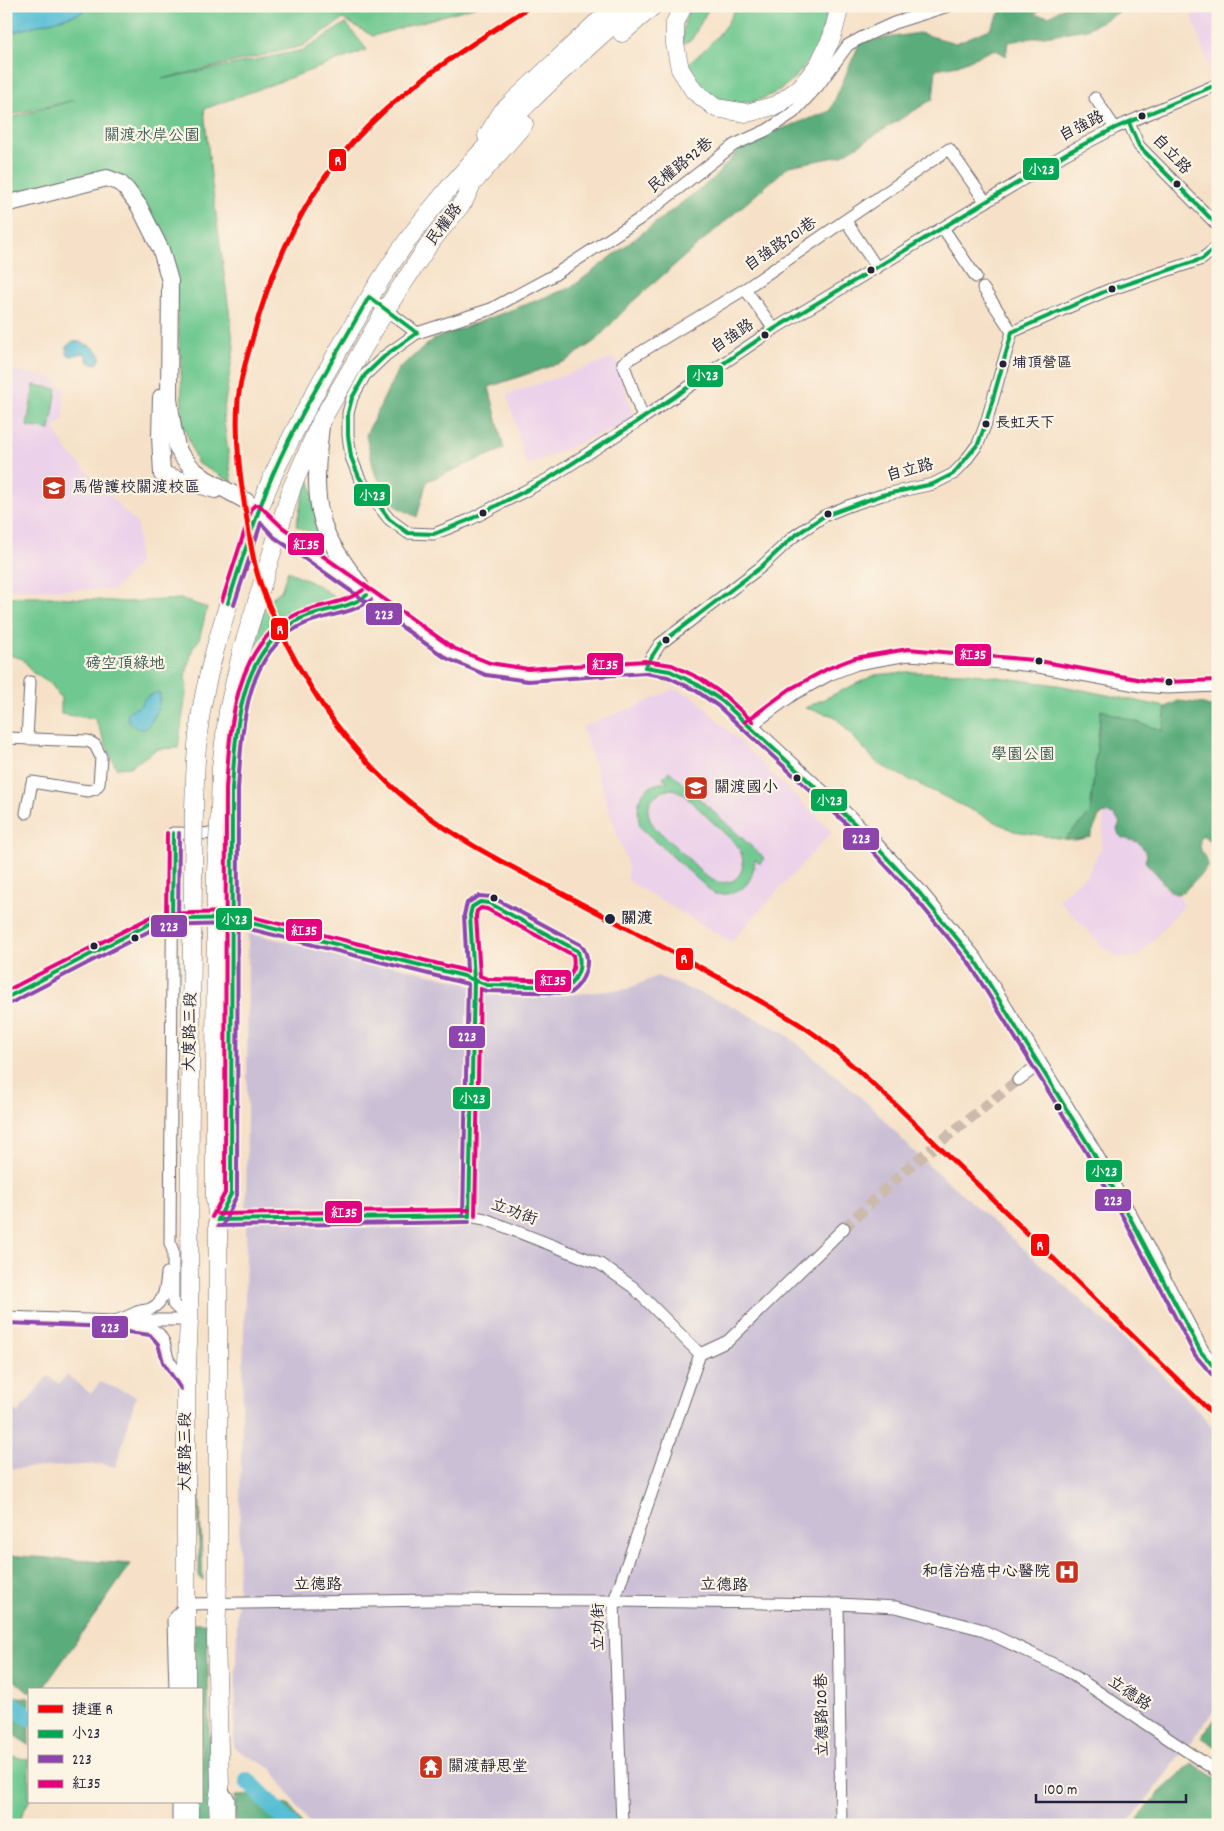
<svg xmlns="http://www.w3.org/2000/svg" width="1224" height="1831" viewBox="0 0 1224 1831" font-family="Dekko,'LXGW WenKai TC',sans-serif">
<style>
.built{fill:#ecd1ea}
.industrial{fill:#cbbfd5}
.green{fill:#6ec88f;stroke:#487565;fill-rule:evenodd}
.forest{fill:#5aac7a;stroke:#3e675a}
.water{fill:#57bed4;stroke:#3c7088}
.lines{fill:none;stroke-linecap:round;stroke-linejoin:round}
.river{stroke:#57bed4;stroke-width:18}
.street-tunnel{stroke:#ccbbac;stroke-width:11;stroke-dasharray:11 5.5;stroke-linecap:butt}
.street-casing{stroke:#6c656c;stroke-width:13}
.secondary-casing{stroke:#6c656c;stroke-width:18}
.primary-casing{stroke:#6c656c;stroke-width:19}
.street{stroke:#fff;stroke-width:11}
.secondary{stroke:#fff;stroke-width:16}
.primary{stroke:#fff;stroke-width:18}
.primary-bridge-casing{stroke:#6c656c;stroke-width:19;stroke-linecap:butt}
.primary-bridge{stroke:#fff;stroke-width:18}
.bus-1-casing{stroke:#fcf5e5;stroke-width:8}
.bus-2-casing{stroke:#fcf5e5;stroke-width:8}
.bus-3-casing{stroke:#fcf5e5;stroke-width:8}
.bus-1{stroke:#00a651;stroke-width:4}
.bus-2{stroke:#8e44ad;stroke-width:4}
.bus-3{stroke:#e5007d;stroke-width:4}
.metro-1-casing{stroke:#fcf5e5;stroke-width:9}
.metro-1{stroke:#f00;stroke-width:5}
.bus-dot{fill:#22223b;stroke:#fcf5e5;stroke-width:2}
.labels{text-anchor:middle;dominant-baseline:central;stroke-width:4.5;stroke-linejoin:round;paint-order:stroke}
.bus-label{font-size:15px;fill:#22223b;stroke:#fcf5e5;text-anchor:start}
.street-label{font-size:16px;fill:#22223b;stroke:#fcf5e5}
.park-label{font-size:16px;fill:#3d5c58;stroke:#fcf5e5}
.poi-label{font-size:16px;fill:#22223b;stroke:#fcf5e5;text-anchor:start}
.stop-label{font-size:16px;font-weight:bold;fill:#22223b;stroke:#fcf5e5;text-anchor:start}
.line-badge{stroke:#fcf5e5;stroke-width:2}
.badge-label{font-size:14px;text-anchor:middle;font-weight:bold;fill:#fff}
</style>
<rect width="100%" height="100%" fill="#fcf5e5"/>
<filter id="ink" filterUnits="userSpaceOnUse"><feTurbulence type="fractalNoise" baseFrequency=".02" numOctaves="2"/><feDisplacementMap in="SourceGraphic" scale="10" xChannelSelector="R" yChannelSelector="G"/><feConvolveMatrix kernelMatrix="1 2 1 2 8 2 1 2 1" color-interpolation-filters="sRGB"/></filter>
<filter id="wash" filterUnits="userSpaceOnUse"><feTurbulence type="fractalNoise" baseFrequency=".0096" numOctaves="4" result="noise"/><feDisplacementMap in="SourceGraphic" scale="20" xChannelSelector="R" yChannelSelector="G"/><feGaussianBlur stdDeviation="1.12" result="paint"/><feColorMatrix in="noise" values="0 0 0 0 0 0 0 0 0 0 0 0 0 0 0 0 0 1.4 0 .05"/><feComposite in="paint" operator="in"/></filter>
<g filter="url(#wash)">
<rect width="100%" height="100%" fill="#f6e1c8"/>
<g class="built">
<path d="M1194,6H1218V75L1212,78L1190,9Z"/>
<path d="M616,357L634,419L527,466L507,395Z"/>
<path d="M6,369L50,377L64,388V419L54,428L67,451L138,525V564L114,590L6,589Z"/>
<path d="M674,689L693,696L832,832L731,942L627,880L628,867L582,727L637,706Z"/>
<path d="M1104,813L1114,815L1120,823L1117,832L1121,837L1135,840L1142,845L1149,867L1159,876L1164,886L1172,892L1179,895L1184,906L1138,956L1129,958L1117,957L1104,948L1058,899L1087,875L1101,848Z"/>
</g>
<g class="industrial">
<path d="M248,933L460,981L491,995H565L628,989L657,976L734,1007L783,1032L840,1079L874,1109L911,1149L1128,1342L1185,1396L1218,1433V1706L1127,1825H310L272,1769L234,1748L246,1249Z"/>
<path d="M67,1375L91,1394L100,1382L136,1396L116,1467L102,1464L6,1469V1404L18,1413L48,1376L59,1384Z"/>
</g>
<g class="green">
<path d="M91,6H477L373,36L343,19L302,46L162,79L304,50L346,23L367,50L204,109L212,185L234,347L223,414L232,482L197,463L182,421L181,363L173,257L127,185L111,174L6,204V119L75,100L6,116V34L78,14Z"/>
<path d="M691,6H710L692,39L683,44C682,30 685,19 691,6Z"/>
<path d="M736,6H829C825,24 820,41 811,57C791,90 744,120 708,92C699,85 693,74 687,65C707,48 726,31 736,6Z"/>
<path d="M34,385L57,389L50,430L27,426Z"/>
<path d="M308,481H310L325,548L307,539L308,531L296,526L306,482Z"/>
<path d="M288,571L319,586L344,604C314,605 281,609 263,636C258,642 257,652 251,656V652L266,602L281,591Z"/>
<path d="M6,597H56L125,602L181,599L207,608L199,640L193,647L185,678L187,687L178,748L157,749L130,767L116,768L95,719L61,714V698L51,684L33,673L23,659L6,654Z"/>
<path d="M906,672L966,673L1058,685L1166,707L1164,731L1101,710L1090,814L1064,839L1014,831L878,764L834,716L805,708L875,675Z"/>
<path d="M669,771L765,859L760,864L755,859C753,886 740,896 714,894L640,827C635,802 639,785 667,782L663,777ZM673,789L682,793L737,845C753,869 734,894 707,877C695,865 683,853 670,842C665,836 658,831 653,825C641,806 653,791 673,789Z"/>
<path d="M6,1755L29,1760V1801L17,1825H6Z"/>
</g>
<g class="forest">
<path d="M1007,6H1042L1035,15L1049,16L1066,6H1131L1087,29L1008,42L1006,56L995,49L958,65L936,69L933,99L841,156L789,166L632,302L595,341L566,361L489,387L504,449L427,481L417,517L397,507L375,474L366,435L398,369L434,339L572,287L714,178L746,142L830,111L860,42L919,33L956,43L990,29L1000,12Z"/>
<path d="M1178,701L1204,704L1218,709V849L1204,836H1201C1197,847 1203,854 1208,863L1207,867C1204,872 1200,875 1197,878C1180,896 1176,902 1160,878C1156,872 1149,868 1145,861L1147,855C1137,834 1132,845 1119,835L1117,829L1120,823L1114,815L1104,813L1099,817L1090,837L1075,840L1064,839L1090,814L1101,710L1163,731L1166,707Z"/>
<path d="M199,1488L203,1581L199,1578Z"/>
<path d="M6,1555L131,1564L42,1690H29V1693L6,1673Z"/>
<path d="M194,1623H205L207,1626L211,1825H197V1802H201V1690H195Z"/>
<path d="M6,1696L29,1698V1745L6,1730Z"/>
<path d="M1218,1715V1748L1201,1737Z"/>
<path d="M1192,1763L1218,1779V1825H1133L1159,1793Z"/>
<path d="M258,1795L290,1806L302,1825H236L235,1796Z"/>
</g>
<g class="water">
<path d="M6,6H91L78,14L6,34Z"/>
<path d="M73,341C84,342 109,351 97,364L88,362L86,355L83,353L71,356L67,354V346Z"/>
<path d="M155,693H160C161,707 154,719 145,729C135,730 124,721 129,711L140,706L145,698Z"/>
</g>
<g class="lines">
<g class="river">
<path d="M6,1700L29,1717"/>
<path d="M248,1781L290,1825"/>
</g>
</g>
</g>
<g filter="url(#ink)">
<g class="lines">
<path class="street-tunnel" d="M844,1228L910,1166L1018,1080"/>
<defs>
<g id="street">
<path d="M948,6L894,23L861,38L848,45L818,86L793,113L767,130L734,145L641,218L554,275L491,309L417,333L386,355L365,375L352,398L348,413V435L351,457L359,477L371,496L389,519L408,533L434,534L469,520L548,479L643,418L774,329L1067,153L1115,128L1218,84"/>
<path d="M1095,98L1115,128"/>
<path d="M1129,123L1139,146L1218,226"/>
<path d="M846,221L877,268"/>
<path d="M943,228L976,277"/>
<path d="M983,288L1012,332"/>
<path d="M745,289L774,329"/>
<path d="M369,297L417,333"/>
<path d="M643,418L623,363L745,289L949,149L985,201"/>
<path d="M367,595C362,599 356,603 350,605C331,612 314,612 296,621C238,652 236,732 232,789L231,1194L218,1220L469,1216L485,1219L600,1264L633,1287L700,1354"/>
<path d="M645,667L660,644L761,567L793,537L824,516L848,506L882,495L933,484L953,474L963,464L978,444L986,423L1012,332L1106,291L1202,259L1218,246"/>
<path d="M749,727L794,694L831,674L857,664L908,655L937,657L1033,666L1141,686L1167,688L1218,686"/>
<path d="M6,738L88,741L95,745L101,757L99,784L95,789L88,791L32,782L26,813"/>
<path d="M27,739L30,682"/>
<path d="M231,918L474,979L469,1216"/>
<path d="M1018,1080L1040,1064"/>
<path d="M6,1317L114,1321L129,1326L152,1329L159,1334L164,1342L168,1359L186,1386"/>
<path d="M132,1317L137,1320H189"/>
<path d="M189,1320L173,1304V1251L170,1243L173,833L225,834"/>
<path d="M114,1321C123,1319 129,1316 137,1312C142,1310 148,1311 152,1308C165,1302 166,1285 167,1273"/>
<path d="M838,1604L841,1825"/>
<path d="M175,1690L173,1620L186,1604L434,1600L614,1601L838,1604L896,1607L980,1629L1064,1669L1218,1772"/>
<path d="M220,1787L229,1799V1825"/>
<path d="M178,1802V1825"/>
<path d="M622,1825L614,1601L700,1354L728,1341L844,1228"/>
</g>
<g id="secondary">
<path d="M6,204L107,178L120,183L127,190L139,206L161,250L170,281L169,399L173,427L177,447L181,455L193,469L206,479L246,501L278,532L450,653L488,669L528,675L645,667L670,671L698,685L722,701L855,824L917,890L974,959L1091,1149L1129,1216L1201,1352L1218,1372"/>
<path d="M161,397L160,436L162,474"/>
<path d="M321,426C317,462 312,501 328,536C337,554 350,571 361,587"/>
<path d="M162,474L215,490"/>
<path d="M6,998L72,965L157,920L231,918"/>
</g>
<g id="primary">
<path d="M683,6L675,23V44L680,69L694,91L716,108L747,113L777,105L800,88L819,64L832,37L840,6"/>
<path d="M622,33L653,6"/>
<path d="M487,136L502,112L594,25L614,9"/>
<path d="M220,809L221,767L228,711L242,650L292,487L321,421L386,309L430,243L464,201L472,184L524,124"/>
<path d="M194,810C195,775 196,740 202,706C211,657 226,611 241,564C251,533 261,501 275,471C294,431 315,392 337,353C365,304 394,255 430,211C490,136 562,69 634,6"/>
<path d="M215,1088V1199L218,1220V1580L216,1637L220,1787L218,1802L219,1825"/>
<path d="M186,1690V1386L189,1320L190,1088"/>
<path d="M189,1802V1825"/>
</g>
</defs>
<use href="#street" class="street-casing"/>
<use href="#secondary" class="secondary-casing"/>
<use href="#primary" class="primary-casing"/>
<use href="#street" class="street"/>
<use href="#secondary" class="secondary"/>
<use href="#primary" class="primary"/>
<defs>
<g id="primary-bridge">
<path d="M190,1088L194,810"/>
<path d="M215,1088L216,871L220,809"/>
</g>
</defs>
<use href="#primary-bridge" class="primary-bridge-casing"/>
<use href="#primary-bridge" class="primary-bridge"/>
<defs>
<g id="bus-1">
<path d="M1129,123L1139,146L1218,226"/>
<path d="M417,333L386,355L365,375L352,398L348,413V435L351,457L359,477L389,519L408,533L434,534L469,520L548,479L643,418L774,329L1067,153L1115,128L1218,84"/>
<path d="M228,603C242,560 255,516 273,474C300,412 336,355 369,297L417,333"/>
<path d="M645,667L670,671L698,685L722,701L855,824L917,890L974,959L1091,1149L1129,1216L1201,1352L1218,1372"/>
<path d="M645,667L660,644L761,567L793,537L824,516L882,495L933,484L953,474L978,444L986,423L1012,332L1106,291L1202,259L1218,246"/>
<path d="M480,902L489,903L578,951C582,966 579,976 568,987L487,985L474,980L470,915L472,907Z"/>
<path d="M172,919L173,833"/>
<path d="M6,998L157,920L231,918L464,976L474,980"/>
<path d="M469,1216L474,980"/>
<path d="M218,1220L231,1194L232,789C236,730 238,655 296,621C318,608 346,611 367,595"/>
<path d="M218,1220L469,1216"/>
</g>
<g id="bus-2">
<path d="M234,605L261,523L274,537L446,658L486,675L528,681L645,673L668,677L695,690L718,706L851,828L912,894L969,963L1086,1152L1124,1219L1195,1355L1213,1376"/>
<path d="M178,919L179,833"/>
<path d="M467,971L464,915L467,903L479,896L492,897L581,945C594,960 584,983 570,993L487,991L480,989"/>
<path d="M9,1004L159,926L230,924L468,984L463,1216"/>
<path d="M224,1223L237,1195L238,789C242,733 243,656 300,626C323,614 349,616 371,600"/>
<path d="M218,1226L469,1222"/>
<path d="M6,1323L113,1327L128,1332L150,1335L158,1344L163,1362L181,1389"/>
</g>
<g id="bus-3">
<path d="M222,601L252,508L255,505H259L282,527L453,648L490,663L528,669L645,661L672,665L701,679L725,696L753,722"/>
<path d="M745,722L790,689L829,668L855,658L908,649L1034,660L1142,680L1167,682L1218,680"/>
<path d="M481,908L487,909L573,955C575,966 573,973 566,981L488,979L480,976L476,916L477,911Z"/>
<path d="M166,919L167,833"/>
<path d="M6,991L157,914L232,912L467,971"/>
<path d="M218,1214L469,1210"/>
<path d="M475,1216L480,989"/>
<path d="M212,1217L225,1193L226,789C230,729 233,646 295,615C317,604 343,605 363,590"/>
</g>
</defs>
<use href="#bus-1" class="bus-1-casing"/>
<use href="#bus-2" class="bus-2-casing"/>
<use href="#bus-3" class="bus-3-casing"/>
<use href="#bus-1" class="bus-1"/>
<use href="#bus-2" class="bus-2"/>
<use href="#bus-3" class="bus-3"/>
<defs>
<path id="metro-1" d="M531,6C468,47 403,86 353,142C303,198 271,268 252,340C246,360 240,379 238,400C235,436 239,472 245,508C249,531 251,554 258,576C263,594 271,610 278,626C310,695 353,756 412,804C462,844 521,871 578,902C635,932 692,962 748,994C770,1007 793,1019 814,1034C843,1055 869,1081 896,1105L1218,1419"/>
</defs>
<use href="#metro-1" class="metro-1-casing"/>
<use href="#metro-1" class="metro-1"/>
</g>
</g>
<defs>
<symbol id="university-square" viewBox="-11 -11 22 22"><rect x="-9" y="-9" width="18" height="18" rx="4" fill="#c8321e" stroke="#fcf5e5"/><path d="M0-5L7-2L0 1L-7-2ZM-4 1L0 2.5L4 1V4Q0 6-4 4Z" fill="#fff"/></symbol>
<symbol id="school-square" viewBox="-11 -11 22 22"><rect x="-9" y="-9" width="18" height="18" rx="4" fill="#c8321e" stroke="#fcf5e5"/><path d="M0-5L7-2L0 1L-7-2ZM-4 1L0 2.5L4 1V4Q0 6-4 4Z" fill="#fff"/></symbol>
<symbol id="hospital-square" viewBox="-11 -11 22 22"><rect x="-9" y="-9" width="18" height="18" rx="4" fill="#c8321e" stroke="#fcf5e5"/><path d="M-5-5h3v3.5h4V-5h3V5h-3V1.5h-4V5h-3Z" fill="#fff"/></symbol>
<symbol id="temple-square" viewBox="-11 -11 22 22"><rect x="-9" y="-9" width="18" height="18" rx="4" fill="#c8321e" stroke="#fcf5e5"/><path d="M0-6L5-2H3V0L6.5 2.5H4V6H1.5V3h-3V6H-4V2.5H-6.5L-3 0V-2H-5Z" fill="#fff"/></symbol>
</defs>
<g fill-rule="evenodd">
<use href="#university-square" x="40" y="474" width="28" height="28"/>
<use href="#school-square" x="682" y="774" width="28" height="28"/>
<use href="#hospital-square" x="1053" y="1558" width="28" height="28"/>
<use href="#temple-square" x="417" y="1753" width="28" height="28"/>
</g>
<g class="bus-dot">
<circle cx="1142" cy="116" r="4.5"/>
<circle cx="1177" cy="184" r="4.5"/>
<circle cx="871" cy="270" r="4.5"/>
<circle cx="1112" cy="289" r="4.5"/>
<circle cx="765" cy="335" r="4.5"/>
<circle cx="1003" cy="364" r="4.5"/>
<circle cx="986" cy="424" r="4.5"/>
<circle cx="483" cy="513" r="4.5"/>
<circle cx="828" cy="514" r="4.5"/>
<circle cx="666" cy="640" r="4.5"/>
<circle cx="1039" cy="661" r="4.5"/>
<circle cx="1169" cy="682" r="4.5"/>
<circle cx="797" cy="778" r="4.5"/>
<circle cx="494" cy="898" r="4.5"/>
<circle cx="610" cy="919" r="6"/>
<circle cx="135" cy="938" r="4.5"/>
<circle cx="94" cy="946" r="4.5"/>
<circle cx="1058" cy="1107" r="4.5"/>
</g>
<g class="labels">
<g class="bus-label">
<text x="1012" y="364">埔頂營區</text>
<text x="995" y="424">長虹天下</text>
</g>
<g class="street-label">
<text transform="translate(1082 127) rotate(-27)">自強路</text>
<text transform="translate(1171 155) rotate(47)">自立路</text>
<text transform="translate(681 166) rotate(-39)">民權路92巷</text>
<text transform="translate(445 225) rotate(-53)">民權路</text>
<text transform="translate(781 245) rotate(-34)">自強路201巷</text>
<text transform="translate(733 337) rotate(-34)">自強路</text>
<text transform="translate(910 471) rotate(-15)">自立路</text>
<text transform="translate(191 1032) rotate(-89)">大度路三段</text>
<text transform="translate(514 1213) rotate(20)">立功街</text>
<text transform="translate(186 1452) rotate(-90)">大度路三段</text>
<text x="318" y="1585">立德路</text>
<text transform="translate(724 1586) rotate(1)">立德路</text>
<text transform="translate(599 1627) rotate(-90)">立功街</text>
<text transform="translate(1129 1694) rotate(34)">立德路</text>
<text transform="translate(823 1715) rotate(-91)">立德路120巷</text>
</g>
<g class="park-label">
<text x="152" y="136">關渡水岸公園</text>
<text x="125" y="664">磅空頂綠地</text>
<text x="1023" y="755">學園公園</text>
</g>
<g class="poi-label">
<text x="72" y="488">馬偕護校關渡校區</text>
<text x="714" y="788">關渡國小</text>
<text x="1050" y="1572" text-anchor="end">和信治癌中心醫院</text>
<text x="448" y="1767">關渡靜思堂</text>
</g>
<g class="stop-label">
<text x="621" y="919">關渡</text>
</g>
</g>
<g class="line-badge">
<rect x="328" y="148" width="19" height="24" rx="5" fill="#f00"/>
<rect x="1022" y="157" width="38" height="24" rx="5" fill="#00a651"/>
<rect x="686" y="364" width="38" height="24" rx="5" fill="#00a651"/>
<rect x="353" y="483" width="38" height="24" rx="5" fill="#00a651"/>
<rect x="287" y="532" width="38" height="24" rx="5" fill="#e5007d"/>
<rect x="365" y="602" width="38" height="24" rx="5" fill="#8e44ad"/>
<rect x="270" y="617" width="19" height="24" rx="5" fill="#f00"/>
<rect x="954" y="643" width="38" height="24" rx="5" fill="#e5007d"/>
<rect x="586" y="652" width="38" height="24" rx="5" fill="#e5007d"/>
<rect x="810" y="788" width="38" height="24" rx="5" fill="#00a651"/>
<rect x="842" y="827" width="38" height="24" rx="5" fill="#8e44ad"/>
<rect x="215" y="907" width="38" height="24" rx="5" fill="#00a651"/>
<rect x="150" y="914" width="38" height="24" rx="5" fill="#8e44ad"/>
<rect x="285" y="918" width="38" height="24" rx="5" fill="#e5007d"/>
<rect x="675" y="947" width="19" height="24" rx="5" fill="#f00"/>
<rect x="534" y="969" width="38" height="24" rx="5" fill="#e5007d"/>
<rect x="448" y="1025" width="38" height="24" rx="5" fill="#8e44ad"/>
<rect x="452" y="1086" width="39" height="24" rx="5" fill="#00a651"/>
<rect x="1085" y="1159" width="38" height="24" rx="5" fill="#00a651"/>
<rect x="1094" y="1188" width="38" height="24" rx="5" fill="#8e44ad"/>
<rect x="324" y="1200" width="39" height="24" rx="5" fill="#e5007d"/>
<rect x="1030" y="1233" width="20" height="24" rx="5" fill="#f00"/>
<rect x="91" y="1315" width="38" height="24" rx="5" fill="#8e44ad"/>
</g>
<g class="badge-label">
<text x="338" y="165">R</text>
<text x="1041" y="174">小23</text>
<text x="705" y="380">小23</text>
<text x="372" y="500">小23</text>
<text x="306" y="549">紅35</text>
<text x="384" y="619">223</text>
<text x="280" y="634">R</text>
<text x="973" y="659">紅35</text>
<text x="605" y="669">紅35</text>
<text x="829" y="805">小23</text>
<text x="861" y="843">223</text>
<text x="234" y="924">小23</text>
<text x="169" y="931">223</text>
<text x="304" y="935">紅35</text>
<text x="684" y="963">R</text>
<text x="553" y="985">紅35</text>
<text x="467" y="1041">223</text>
<text x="472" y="1103">小23</text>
<text x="1104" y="1176">小23</text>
<text x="1113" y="1205">223</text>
<text x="344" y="1217">紅35</text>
<text x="1040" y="1250">R</text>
<text x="110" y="1332">223</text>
</g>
<rect width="1224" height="1831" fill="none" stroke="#fcf5e5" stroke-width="25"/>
<rect x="28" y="1688" width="175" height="115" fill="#fcf5e5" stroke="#a5a1a1"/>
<rect x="38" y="1705" width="25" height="8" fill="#ff0000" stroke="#a5a1a1"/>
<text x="72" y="1714" font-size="15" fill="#22223b">捷運 R</text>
<rect x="38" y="1730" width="25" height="8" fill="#00a651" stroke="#a5a1a1"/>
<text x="72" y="1738" font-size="15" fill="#22223b">小23</text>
<rect x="38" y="1755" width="25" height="8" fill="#8e44ad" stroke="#a5a1a1"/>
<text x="72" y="1764" font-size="15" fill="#22223b">223</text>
<rect x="38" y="1780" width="25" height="8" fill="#e5007d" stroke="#a5a1a1"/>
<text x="72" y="1788" font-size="15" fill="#22223b">紅35</text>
<path d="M1036 1794v8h150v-8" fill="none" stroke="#22223b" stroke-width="2.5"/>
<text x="1044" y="1794" font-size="15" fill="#22223b" stroke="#fcf5e5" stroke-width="4" paint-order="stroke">100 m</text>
</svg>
